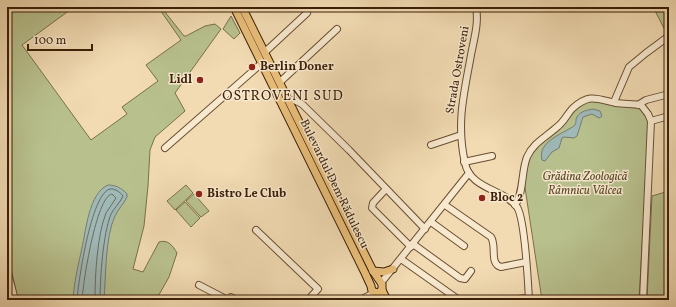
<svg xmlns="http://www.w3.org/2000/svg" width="676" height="307" viewBox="0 0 676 307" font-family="Vollkorn,serif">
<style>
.green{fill:#b8c18e;stroke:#79704a}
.water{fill:#9fb9b7;stroke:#777b71}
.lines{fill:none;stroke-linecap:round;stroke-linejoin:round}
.shore{stroke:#6c6c5f;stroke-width:1}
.minor-casing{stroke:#684e32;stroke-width:8}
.major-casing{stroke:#3a1f07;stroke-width:9}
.minor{stroke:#f7e8ce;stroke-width:6}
.major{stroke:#e9be7a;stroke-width:7}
.poi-dot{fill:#8f2418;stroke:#f7e8ce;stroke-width:1.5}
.labels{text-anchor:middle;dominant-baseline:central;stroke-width:3;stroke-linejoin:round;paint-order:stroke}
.poi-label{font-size:12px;font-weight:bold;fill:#3a1f07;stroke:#f7e8ce;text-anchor:start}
.street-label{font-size:12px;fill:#3a1f07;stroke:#f7e8ce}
.park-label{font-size:12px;font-style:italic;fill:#5a4829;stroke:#f7e8ce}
.quarter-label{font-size:14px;letter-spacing:1px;fill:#3a1f07;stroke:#f7e8ce}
</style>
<rect width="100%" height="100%" fill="#f2dbb3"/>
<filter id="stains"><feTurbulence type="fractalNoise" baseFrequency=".005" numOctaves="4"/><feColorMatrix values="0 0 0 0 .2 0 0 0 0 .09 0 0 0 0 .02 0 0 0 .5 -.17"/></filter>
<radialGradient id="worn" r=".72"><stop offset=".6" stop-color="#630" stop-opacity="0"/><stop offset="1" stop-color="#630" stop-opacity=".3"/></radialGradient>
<g class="green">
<path d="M31,7H74L22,45L91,140L127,114L122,107L158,81L146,65L181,40L158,7H161L184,36H186L205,26L215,24L221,29L175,93L185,111L155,137L150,150L148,186L144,226L133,269L143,272L159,242C168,239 173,246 177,253L169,277L156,300H18L7,250V11Z"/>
<path d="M653,7H669V30L666,32Z"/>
<path d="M231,16L240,33L234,39L223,29Z"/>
<path d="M593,99L638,108L643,110L649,124L639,300H542L524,181L526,165L535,148L558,131L568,119L573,110Z"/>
<path d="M186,185L193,193L175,210L167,201Z"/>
<path d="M669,191V300H647L652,196Z"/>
<path d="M194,194L209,211L201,217L186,201Z"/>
<path d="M185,202L200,218L191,227L176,210Z"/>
</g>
<g class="water">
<path d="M593,109L600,111L602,116L601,117L599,118L592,114L583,117L577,136L574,138L564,137L562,138L559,148L552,152L545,161L542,160C537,142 562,134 574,126C577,123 575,120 577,117C580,111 588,110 593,109Z"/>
<path d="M108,185C115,185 122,188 127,194V197C124,204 118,209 115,216C105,237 106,276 104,300H73C74,282 78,266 82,248C86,230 89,193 108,185Z"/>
</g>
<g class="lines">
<g class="shore">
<path d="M77,300C78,284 92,184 113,189C117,190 121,193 123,196C120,203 114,208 111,214C103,234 100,278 100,300"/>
<path d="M82,300C83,283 96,197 112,194L116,198C113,203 109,208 106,213C97,236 95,275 95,300"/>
</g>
<defs>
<g id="minor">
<path d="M476,7C479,23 474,39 471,55C464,94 456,123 465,163C470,189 504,189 517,207C525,219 528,282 529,300"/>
<path d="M265,52L307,13"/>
<path d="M280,82L337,29"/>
<path d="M289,100H294L302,104L349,150L425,229"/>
<path d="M614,102L629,67L646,53L669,36"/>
<path d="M638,105L646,100L669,94"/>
<path d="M651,121L669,116"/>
<path d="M431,145L461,135"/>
<path d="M165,148L262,63"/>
<path d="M464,162L492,156"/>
<path d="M386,189L373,203L372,208L411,247"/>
<path d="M445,205L491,237C497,246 489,264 501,267L526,262"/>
<path d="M515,205C524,193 521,172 527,157C533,143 546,137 557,127C564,122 567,114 573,108C590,93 597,99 616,103C624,104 633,104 641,105L648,114L651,121L643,300"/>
<path d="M431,222L464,246"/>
<path d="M256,230L318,289L308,300"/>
<path d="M413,244L460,278L465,279L471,271"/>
<path d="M401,259L459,300"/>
<path d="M7,270L15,300"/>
<path d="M381,283L469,173"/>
<path d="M199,285L224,298"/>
<path d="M228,300L231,297L237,300"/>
<path d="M360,300L374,293"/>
<path d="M506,300L529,298"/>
</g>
<g id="major">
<path d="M234,7L365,273L371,286L372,291L378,293L382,290"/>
<path d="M242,7L373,271L382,284V290L387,300"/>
<path d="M373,271L384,272L393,269"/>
</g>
</defs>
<use href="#minor" class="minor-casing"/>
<use href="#major" class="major-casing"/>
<use href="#minor" class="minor"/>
<use href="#major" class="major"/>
</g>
<g class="poi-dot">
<circle cx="252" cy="67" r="4"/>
<circle cx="200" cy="80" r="4"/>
<circle cx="199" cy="194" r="4"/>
<circle cx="482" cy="198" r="4"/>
</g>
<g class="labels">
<g class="poi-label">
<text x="260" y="67">Berlin Doner</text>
<text x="192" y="80" text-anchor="end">Lidl</text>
<text x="207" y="194">Bistro Le Club</text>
<text x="490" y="198">Bloc 2</text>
</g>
<g class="street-label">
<text transform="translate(458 70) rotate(-80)">Strada Ostroveni</text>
<text transform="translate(334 184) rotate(64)">Bulevardul Dem Rădulescu</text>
</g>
<g class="park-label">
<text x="585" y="177">Grădina Zoologică<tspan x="585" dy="14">Râmnicu Vâlcea</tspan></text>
</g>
<g class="quarter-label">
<text x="283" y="96">OSTROVENI SUD</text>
</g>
</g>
<rect width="676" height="307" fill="none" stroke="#f2dbb3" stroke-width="24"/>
<rect x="8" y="8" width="660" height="291" fill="none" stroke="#3a1f07" stroke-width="2"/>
<rect x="12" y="12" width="652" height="283" fill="none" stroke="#3a1f07"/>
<path d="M28 44v6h64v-6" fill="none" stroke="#3a1f07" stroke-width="2"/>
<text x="34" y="44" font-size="12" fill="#3a1f07" stroke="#f7e8ce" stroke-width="3" paint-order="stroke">100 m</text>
<rect width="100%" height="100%" filter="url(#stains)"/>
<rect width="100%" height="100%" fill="url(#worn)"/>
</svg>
